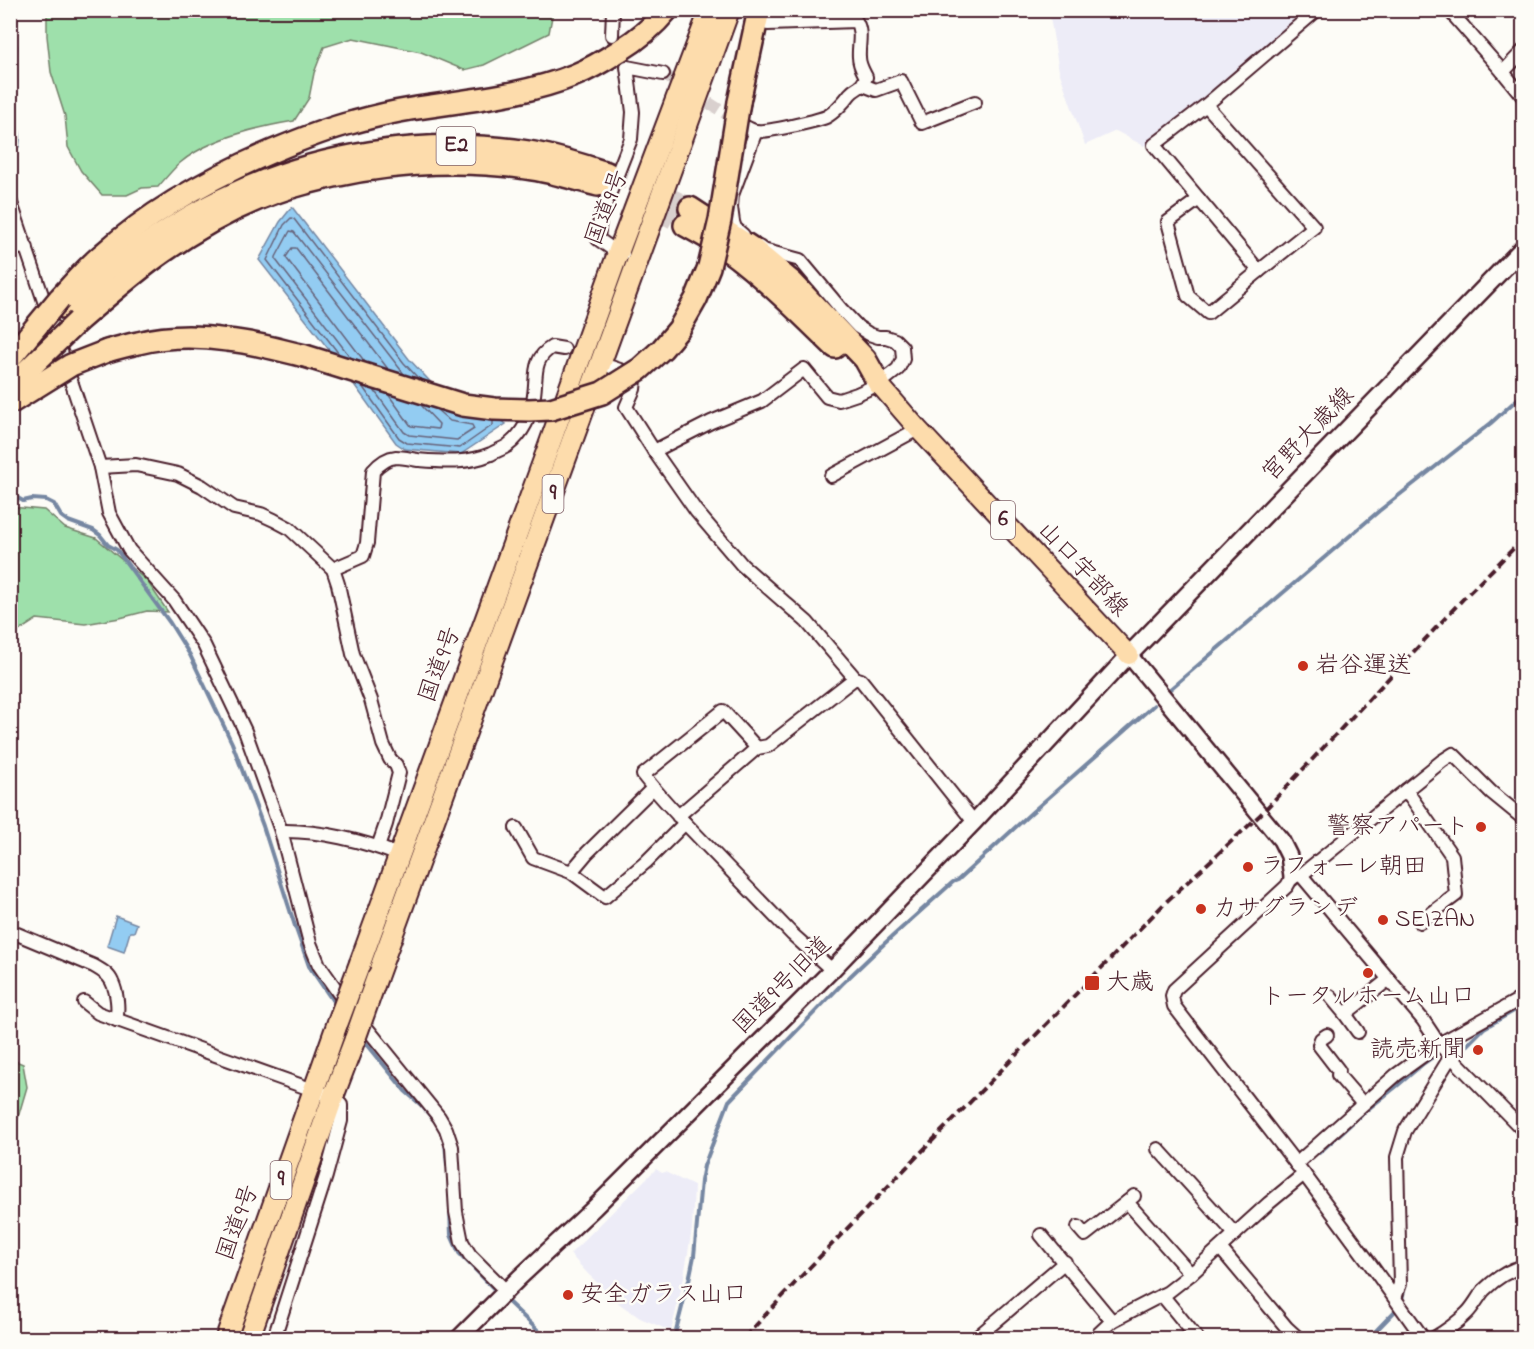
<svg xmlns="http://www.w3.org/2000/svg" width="1534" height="1349" viewBox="0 0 1534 1349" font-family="'Indie Flower','Klee One',sans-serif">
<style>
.built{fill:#edecf7}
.green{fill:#9ee0ab;stroke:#74806b;stroke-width:1.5}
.water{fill:#93ccf2;stroke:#7687a2;stroke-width:1.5}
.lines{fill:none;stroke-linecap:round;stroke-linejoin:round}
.shore{stroke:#67647b;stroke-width:1.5}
.stream{stroke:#7687a2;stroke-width:4}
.minor-tunnel{stroke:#d9d0ce;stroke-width:12;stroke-dasharray:12 6;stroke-linecap:butt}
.motorway-tunnel{stroke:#d9d0ce;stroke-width:21;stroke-dasharray:21 10;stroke-linecap:butt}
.minor-casing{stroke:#4a1f2b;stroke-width:16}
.tertiary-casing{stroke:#4a1f2b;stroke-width:20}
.secondary-casing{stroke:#4a1f2b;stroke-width:21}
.primary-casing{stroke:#4a1f2b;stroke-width:22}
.trunk-casing{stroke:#4a1f2b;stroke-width:24}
.motorway-casing{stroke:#4a1f2b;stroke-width:26}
.minor{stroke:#fdfcf7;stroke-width:12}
.tertiary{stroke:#fdfcf7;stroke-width:15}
.secondary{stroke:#fdfcf7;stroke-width:16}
.primary{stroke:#fddcac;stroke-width:18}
.trunk{stroke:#fddcac;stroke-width:20}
.motorway{stroke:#fddcac;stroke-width:21}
.rail{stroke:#4a1f2b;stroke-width:4;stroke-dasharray:9 4.5;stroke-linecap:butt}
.trunk-bridge-casing{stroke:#4a1f2b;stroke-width:24;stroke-linecap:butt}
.motorway-bridge-casing{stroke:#4a1f2b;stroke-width:26;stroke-linecap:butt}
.trunk-bridge{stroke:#fddcac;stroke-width:20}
.motorway-bridge{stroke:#fddcac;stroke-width:21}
.poi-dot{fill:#c8321e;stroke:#fdfcf7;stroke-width:2}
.labels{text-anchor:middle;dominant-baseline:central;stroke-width:5;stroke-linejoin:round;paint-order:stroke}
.shield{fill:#fdfcf7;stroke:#806168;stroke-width:1.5}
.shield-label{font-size:22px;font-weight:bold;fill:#4a1f2b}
.street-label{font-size:24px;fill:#4a1f2b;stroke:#fdfcf7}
.poi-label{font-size:24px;fill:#4a1f2b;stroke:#fdfcf7;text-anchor:start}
</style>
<rect width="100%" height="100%" fill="#fdfcf7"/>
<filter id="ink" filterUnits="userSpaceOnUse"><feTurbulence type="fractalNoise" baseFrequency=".0167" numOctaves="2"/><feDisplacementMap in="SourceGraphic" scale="12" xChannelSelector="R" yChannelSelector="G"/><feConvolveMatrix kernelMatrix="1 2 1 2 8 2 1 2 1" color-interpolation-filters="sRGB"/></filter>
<g filter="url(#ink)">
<g class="built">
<path d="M1049,11H1305L1245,62L1228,79L1144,146L1116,131L1085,145L1059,71Z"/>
<path d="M656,1169L662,1173L665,1172L694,1186L692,1229L683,1282L671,1331L640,1318L621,1305L588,1274L570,1254Z"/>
</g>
<g class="green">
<path d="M553,11L549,33L484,65L464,70L421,52L353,38L324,47L314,73L309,98L294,121C258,127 208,139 180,163C172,170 165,179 158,187L142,188L127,195H102L81,171L68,147L65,116L51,72L47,36V11Z"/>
<path d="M11,507L44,510L65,528L96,538L147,581L168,612L147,611L120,618L85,624L37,619L11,636Z"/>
<path d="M11,1059L23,1064L27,1087L11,1141Z"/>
</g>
<g class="water">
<path d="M292,207L409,359L455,408L494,414L506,424L461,454L405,449L396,443L330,351L259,260L280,222Z"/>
<path d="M116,916L137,924L134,932H130L124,952L107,946Z"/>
</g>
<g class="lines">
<g class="shore">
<path d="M339,354L267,260L284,225L291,218L294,219L404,363L419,379"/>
<path d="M351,358L276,260V257L290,231L294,232L404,374"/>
<path d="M365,362L287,259L286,257L292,248H296L388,369"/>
<path d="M362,386L399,438L407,443L460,448L493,425V421"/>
<path d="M374,390L404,432L409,435L457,440L474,429L472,425L450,421L437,410"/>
<path d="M388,394L411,426L438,429L439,424L420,404"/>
</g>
<g class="stream">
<path d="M10,38L16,46L12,83L18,109L17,122L19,137L18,146L10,152"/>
<path d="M10,447L12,458L11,494L23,501L32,499L46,500L54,504L61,516L68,521L93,530L100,535L108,545L117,550L170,623L190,655L232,743L263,826L294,923L309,966L337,1007"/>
<path d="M1169,690L1379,511L1491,423L1524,393"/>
<path d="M1505,1001L1522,991"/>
<path d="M362,1038L405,1091L421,1105L438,1125"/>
<path d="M1455,1043L1462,1038"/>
<path d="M1457,1055L1484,1028L1519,1008H1524"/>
<path d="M445,1143L447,1165"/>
<path d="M1319,1153L1362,1114L1397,1086L1424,1063L1437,1054"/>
<path d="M450,1209L451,1235L459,1253L499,1294"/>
<path d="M505,1299L546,1338"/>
<path d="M1402,1300L1405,1285"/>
<path d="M674,1338L689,1280L694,1256L701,1181L704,1166L729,1101L842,984L885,943L953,882L958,880L1031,813L1154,705"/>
<path d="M1369,1338L1396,1310"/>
</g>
<g class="minor-tunnel">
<path d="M731,10L761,22"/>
<path d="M663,74L739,122"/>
</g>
<g class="motorway-tunnel">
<path d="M607,173L631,180L690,208"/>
<path d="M598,185L657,209L685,225"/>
</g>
<defs>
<g id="minor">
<path d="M1449,10L1503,72L1524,98"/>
<path d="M1522,10L1524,13"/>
<path d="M612,35L613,10"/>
<path d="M1503,72L1524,50"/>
<path d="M863,85L876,90L901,81L922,123L975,102"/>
<path d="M1206,105L1314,227L1259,271L1154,145L1206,105L1317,10"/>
<path d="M742,125C746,127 751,130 755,131C765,133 816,121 826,117C834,113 845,101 850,94C857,86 861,90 866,77C863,71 859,65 859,57C858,45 863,33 856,21L768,24"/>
<path d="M1199,199L1168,222L1188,296L1208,313L1259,271"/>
<path d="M10,200L100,467L109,513L129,550L174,600L204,645L245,731L281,831L310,943L319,965L340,995L439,1117L446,1129L452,1147L456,1212L462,1242L470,1255L506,1291"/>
<path d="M743,235L735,228L733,222L731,207L732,195L756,131"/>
<path d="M10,247L27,248"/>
<path d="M623,254L618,253L598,239L600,218L631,139L633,112L627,67L663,74"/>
<path d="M611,367L629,373L635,380L634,389L626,407L654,451L696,511L742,565L807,622L855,678L861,680L974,822"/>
<path d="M654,451L711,422L762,401L804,369L827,397L839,400L857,394L879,384L898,369L903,359L902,347L895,340L886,337H878L869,334L858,327L841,309L800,260L763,250L759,247"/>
<path d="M100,467L136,465L178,474L202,486L234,508L261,514L274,520L289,528L333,569L338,584L353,654L371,700L383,744L390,759L396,765L399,773L386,824L378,847"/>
<path d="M831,476L918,429"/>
<path d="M333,569L363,556L367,543L373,471C379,464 386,458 396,457C403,457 411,459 418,460C444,462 467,464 491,454C496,451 502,449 507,446C523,434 532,415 534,395C537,375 532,359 552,347L564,349"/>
<path d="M757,748L768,746L855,678"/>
<path d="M1406,790L1452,856L1456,895L1420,922"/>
<path d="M678,816L757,748L723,711L643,775C656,792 671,808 685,823"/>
<path d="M516,828L533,858L571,872L605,897L646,862L685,823L792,934L832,970"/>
<path d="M281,831C319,830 363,841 399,855"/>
<path d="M571,872L587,853L653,788"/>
<path d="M1301,875L1423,1020L1439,1044L1524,1131"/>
<path d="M10,931L94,966C101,970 109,974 112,982C117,992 119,1009 116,1020"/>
<path d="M1330,996L1345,1014L1389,979"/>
<path d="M84,1002L98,1013L333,1097L341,1105V1121L326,1176L274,1338"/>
<path d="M1345,1014L1358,1032"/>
<path d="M1327,1035L1321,1039L1319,1045L1339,1071L1338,1075L1363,1104"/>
<path d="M1158,1149L1235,1234"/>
<path d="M1296,1164L1396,1075L1439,1044L1524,997"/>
<path d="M1134,1196L1127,1202L1191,1274"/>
<path d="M1078,1227L1085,1235L1127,1202"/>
<path d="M1041,1235L1112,1321"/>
<path d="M1220,1248L1287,1328L1298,1338"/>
<path d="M1162,1295L1197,1338"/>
<path d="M1395,1298L1400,1284L1397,1157L1405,1131L1451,1056"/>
<path d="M976,1338L1065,1262"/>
<path d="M1094,1338L1112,1321L1168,1292L1191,1274L1269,1203L1304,1174"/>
<path d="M1423,1338L1371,1265L1304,1174L1174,1006L1172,996L1174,990L1287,886L1292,877L1301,875L1442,761L1453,754L1491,792L1524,819"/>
<path d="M1434,1338C1446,1331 1457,1323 1467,1313C1474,1306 1478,1297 1484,1290C1495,1279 1509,1270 1524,1266"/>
</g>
<path id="tertiary" d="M459,1338L519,1278L594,1208L832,970L974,822L1129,655L1281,840L1289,856L1292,877"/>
<path id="secondary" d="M1129,655L1524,247"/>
<path id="primary" d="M879,384L918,429L1129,655"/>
<g id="trunk">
<path d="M360,963L546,454L618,253L710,10"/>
<path d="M377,977L729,10"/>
<path d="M226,1338L338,1022"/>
<path d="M249,1338L333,1097L355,1039"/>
</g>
<g id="motorway">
<path d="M739,102L759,10"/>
<path d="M690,208L750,247L792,282L865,359L879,384"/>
<path d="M685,225C705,236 725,247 743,262C776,288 805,318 835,347"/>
<path d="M59,299C73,284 87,267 103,254C153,209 212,177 273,151C299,140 326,129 354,122C372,117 392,112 411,109C466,100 523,96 575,75C590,69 605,60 619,51C637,40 653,27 667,10"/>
<path d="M66,308C95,284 124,259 156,238C177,224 200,210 223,199C315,154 425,136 528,152C555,156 581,165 607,173"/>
<path d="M78,321C106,297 133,273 163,252C206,222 255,196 306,183C377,163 455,158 527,168C551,171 575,179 598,185"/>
<path d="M107,351C117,348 128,345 138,343C166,336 199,336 227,340C253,342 279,350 305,356"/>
</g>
</defs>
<use href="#minor" class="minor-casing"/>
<use href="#tertiary" class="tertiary-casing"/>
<use href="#secondary" class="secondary-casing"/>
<use href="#primary" class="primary-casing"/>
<use href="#trunk" class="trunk-casing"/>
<use href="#motorway" class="motorway-casing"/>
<use href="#minor" class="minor"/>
<use href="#tertiary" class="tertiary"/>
<use href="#secondary" class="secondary"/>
<use href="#primary" class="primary"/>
<use href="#trunk" class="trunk"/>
<use href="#motorway" class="motorway"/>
<path class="rail" d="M744,1338L810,1267L932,1141L1167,901L1260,815L1464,598L1524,538"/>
<defs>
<g id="trunk-bridge">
<path d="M338,1022L360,963"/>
<path d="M355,1039L377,977"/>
</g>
<g id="motorway-bridge">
<path d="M305,356L463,405L494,409L529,410L551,409L602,393L640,369L662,349L679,329L696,299L709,267L720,220L739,102"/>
<path d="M10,358L59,299"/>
<path d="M10,387L78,321"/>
<path d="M10,403L71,365L107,351"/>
</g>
</defs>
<use href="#trunk-bridge" class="trunk-bridge-casing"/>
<use href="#motorway-bridge" class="motorway-bridge-casing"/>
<use href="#trunk-bridge" class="trunk-bridge"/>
<use href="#motorway-bridge" class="motorway-bridge"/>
</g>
</g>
<g class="poi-dot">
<circle cx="1303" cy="666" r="6"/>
<circle cx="1481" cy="827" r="6"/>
<circle cx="1248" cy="867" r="6"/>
<circle cx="1201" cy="909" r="6"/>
<circle cx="1383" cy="920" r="6"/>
<circle cx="1368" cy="973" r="6"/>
<rect x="1084" y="975" width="16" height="16" rx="3"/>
<circle cx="1478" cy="1050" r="6"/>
<circle cx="568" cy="1295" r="6"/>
</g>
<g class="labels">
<g class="shield">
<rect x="436.5" y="127" width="39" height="38" rx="4.5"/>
<rect x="542.5" y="475" width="21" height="38" rx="4.5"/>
<rect x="991" y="501" width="24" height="38" rx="4.5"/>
<rect x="270.5" y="1161" width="21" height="38" rx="4.5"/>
</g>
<g class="shield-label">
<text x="456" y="146">E2</text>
<text x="553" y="494">9</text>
<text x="1003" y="520">6</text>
<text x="281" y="1180">9</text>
</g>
<g class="street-label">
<text transform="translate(608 208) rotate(-69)">国道9号</text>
<text transform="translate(1309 435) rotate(-46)">宮野大歳線</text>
<text transform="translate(1082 570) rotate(47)">山口宇部線</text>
<text transform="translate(441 665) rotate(-70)">国道9号</text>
<text transform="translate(783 986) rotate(-45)">国道9号旧道</text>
<text transform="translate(239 1223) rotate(-70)">国道9号</text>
</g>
<g class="poi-label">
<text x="1315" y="666">岩谷運送</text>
<text x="1469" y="827" text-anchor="end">警察アパート</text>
<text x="1260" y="867">ラフォーレ朝田</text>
<text x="1213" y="909">カサグランデ</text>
<text x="1395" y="920">SEIZAN</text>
<text x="1106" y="983">大歳</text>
<text x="1368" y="997" text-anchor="middle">トータルホーム山口</text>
<text x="1466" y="1050" text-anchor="end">読売新聞</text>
<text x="580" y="1295">安全ガラス山口</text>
</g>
</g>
<rect width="1534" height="1349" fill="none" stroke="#fdfcf7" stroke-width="36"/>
<rect x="18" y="18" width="1498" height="1313" fill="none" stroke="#4a1f2b" stroke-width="2" filter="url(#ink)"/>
</svg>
